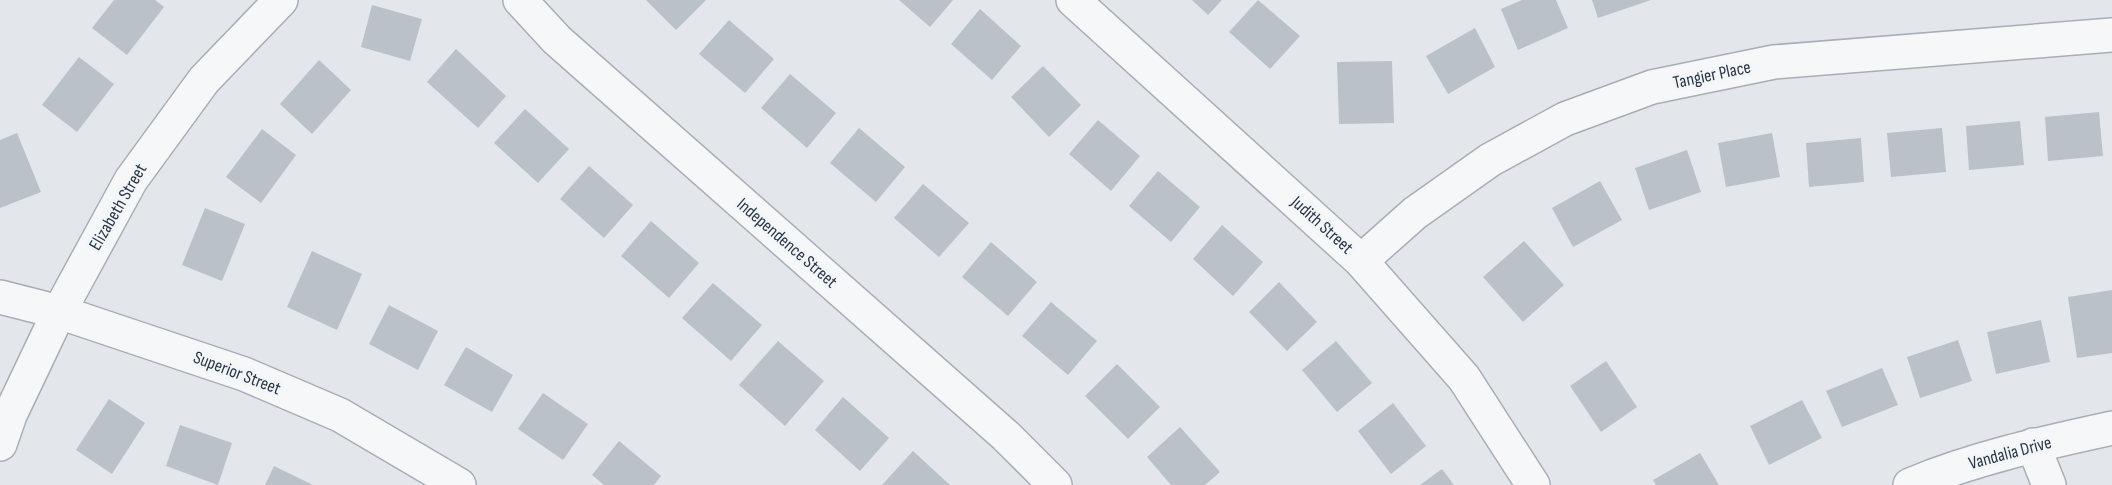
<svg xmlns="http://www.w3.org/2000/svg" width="2112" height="485" viewBox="0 0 2112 485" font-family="'Sofia Sans Condensed',sans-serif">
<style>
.building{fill:#bac1c9}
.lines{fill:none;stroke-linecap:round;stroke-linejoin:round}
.minor-casing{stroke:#a8aeb6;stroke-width:36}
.minor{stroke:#f6f7f9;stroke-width:33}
.labels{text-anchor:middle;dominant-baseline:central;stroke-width:6;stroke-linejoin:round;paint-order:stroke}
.street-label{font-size:18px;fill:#2a3644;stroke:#f3f6f8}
</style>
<rect width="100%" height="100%" fill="#e3e7eb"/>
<g class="building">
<path d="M114,0H155L164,7L127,55L92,28Z"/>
<path d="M646,0H706L676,30Z"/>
<path d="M899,0H953L930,27Z"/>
<path d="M1192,0H1222L1208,15Z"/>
<path d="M1258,0L1300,36L1270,69L1229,32Z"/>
<path d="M1522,0H1556L1568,28L1518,50L1501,9Z"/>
<path d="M1592,0H1651L1598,18Z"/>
<path d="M372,5L422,19L410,61L361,47Z"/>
<path d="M980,9L1021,46L992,80L951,44Z"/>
<path d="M729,20L774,59L745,93L699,54Z"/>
<path d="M1475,28L1495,67L1448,94L1426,56Z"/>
<path d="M456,49L506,96L478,128L427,82Z"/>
<path d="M79,57L114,84L77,132L42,105Z"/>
<path d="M319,60L351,90L312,134L280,104Z"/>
<path d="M1392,61L1394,123L1339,124L1337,62Z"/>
<path d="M1043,66L1081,105L1049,137L1011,97Z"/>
<path d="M790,74L836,113L807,148L761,108Z"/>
<path d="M525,109L569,149L538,183L494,143Z"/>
<path d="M2099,112L2103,156L2048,161L2045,117Z"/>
<path d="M1098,120L1140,156L1111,191L1069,154Z"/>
<path d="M2020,121L2024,165L1969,170L1966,126Z"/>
<path d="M859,128L905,167L876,202L830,163Z"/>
<path d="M1942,128L1946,172L1891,177L1887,133Z"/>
<path d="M262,129L296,155L261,203L226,177Z"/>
<path d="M17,133L41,192L0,208V140Z"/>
<path d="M1772,133L1780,177L1726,187L1718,143Z"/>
<path d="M1861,138L1864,182L1809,187L1806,143Z"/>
<path d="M1687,150L1701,192L1649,210L1635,168Z"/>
<path d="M589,166L633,205L604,238L560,199Z"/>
<path d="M1158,171L1200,207L1171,242L1129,206Z"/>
<path d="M1600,181L1622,220L1573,247L1552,208Z"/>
<path d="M923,184L969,223L939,257L894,218Z"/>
<path d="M205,208L245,224L222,281L182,265Z"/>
<path d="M651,221L699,263L669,298L621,256Z"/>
<path d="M1222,225L1263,262L1233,296L1193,259Z"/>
<path d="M1524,241L1564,285L1523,322L1483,277Z"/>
<path d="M991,242L1037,282L1008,316L962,277Z"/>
<path d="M312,251L362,274L337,330L287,307Z"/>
<path d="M1279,282L1317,322L1287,351L1249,312Z"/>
<path d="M713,283L762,325L731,361L682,318Z"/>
<path d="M2112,290V353L2077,358L2068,297Z"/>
<path d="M1051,302L1097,341L1068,375L1022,336Z"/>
<path d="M389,305L438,331L418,370L369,344Z"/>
<path d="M2041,320L2050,362L1996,374L1987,332Z"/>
<path d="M1958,340L1972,381L1920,398L1907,357Z"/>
<path d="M778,341L824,381L785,426L739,385Z"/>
<path d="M1336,341L1372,383L1337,412L1302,370Z"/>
<path d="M466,347L513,375L492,412L444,385Z"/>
<path d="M1606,361L1637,407L1601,432L1570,386Z"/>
<path d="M1117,364L1160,407L1128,439L1085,396Z"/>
<path d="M1882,368L1898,405L1842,427L1826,391Z"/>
<path d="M543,393L588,424L563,460L518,429Z"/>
<path d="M843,397L889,438L860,471L815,430Z"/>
<path d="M109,399L145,423L112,474L76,450Z"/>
<path d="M1802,400L1822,438L1769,465L1750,426Z"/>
<path d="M1393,403L1426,446L1391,474L1358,431Z"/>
<path d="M180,425L232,443L218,485L166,466Z"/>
<path d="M1180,427L1220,472L1205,485H1171L1147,457Z"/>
<path d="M619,441L661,476L654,485H604L592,475Z"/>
<path d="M913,451L950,485H882Z"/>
<path d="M1700,453L1719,485H1656L1653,480Z"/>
<path d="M274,466L313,485H265Z"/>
<path d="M1442,469L1454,485H1420Z"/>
</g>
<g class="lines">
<defs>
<g id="minor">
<path d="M520,0L557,40L1006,436L1055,485"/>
<path d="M1073,0L1361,261L1464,378L1533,485"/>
<path d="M1361,261L1415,213L1490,160L1565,119L1652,87L1774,62L2112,35"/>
<path d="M0,297L59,312L244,374L340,415L459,485"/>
<path d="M0,444L10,415L59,312L131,180L204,80L281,0"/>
<path d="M2033,445L2049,485"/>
<path d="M1910,485C1975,458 2043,443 2112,428"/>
</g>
</defs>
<use href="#minor" class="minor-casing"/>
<use href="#minor" class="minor"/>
</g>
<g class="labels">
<g class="street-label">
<text transform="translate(1712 75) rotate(-12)">Tangier Place</text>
<text transform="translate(118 207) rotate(-60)">Elizabeth Street</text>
<text transform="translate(1322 225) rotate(42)">Judith Street</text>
<text transform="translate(787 243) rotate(41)">Independence Street</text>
<text transform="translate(237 373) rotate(21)">Superior Street</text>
<text transform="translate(2010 453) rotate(-15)">Vandalia Drive</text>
</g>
</g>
</svg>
